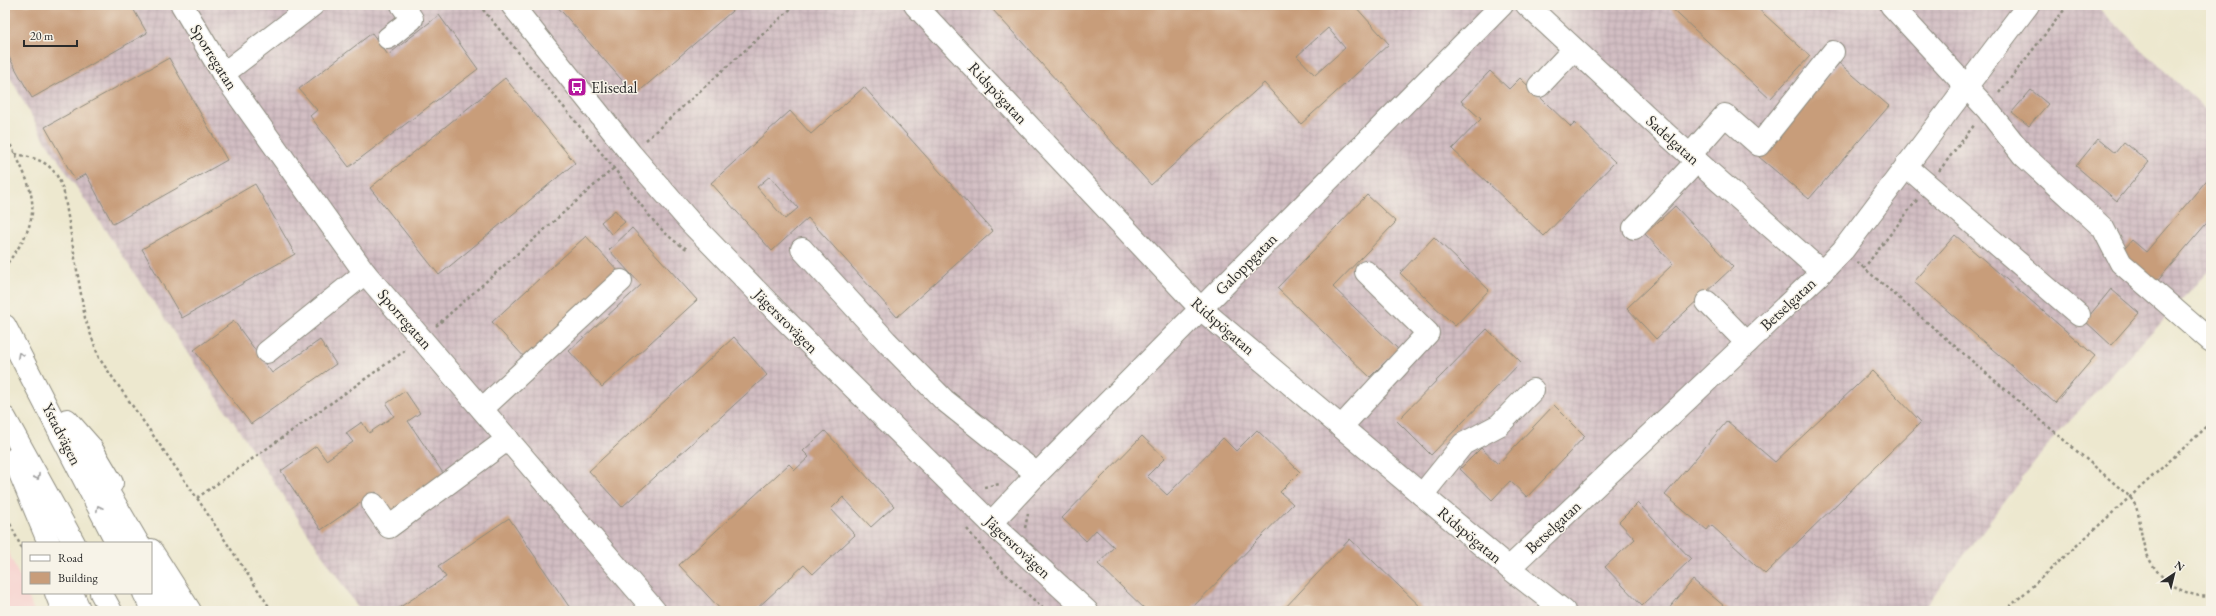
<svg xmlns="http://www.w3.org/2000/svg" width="2216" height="616" viewBox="0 0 2216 616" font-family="'EB Garamond',serif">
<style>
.built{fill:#f7d0cd}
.industrial{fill:url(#industrial-grid)}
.building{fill:#c89d7a;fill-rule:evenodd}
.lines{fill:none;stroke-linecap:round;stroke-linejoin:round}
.minor-casing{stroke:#8c8a7d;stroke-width:24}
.highway-casing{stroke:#8c8a7d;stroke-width:24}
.path{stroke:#8c8a7d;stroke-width:2.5;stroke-dasharray:3 3;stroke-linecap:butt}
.minor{stroke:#fff;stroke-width:22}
.highway{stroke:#fff;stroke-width:22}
.oneway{stroke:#a0a0a0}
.labels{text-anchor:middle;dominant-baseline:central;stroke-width:3;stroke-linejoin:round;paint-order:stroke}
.street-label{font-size:16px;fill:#2b2b2b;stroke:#f7f3e8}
.poi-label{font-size:16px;fill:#2b2b2b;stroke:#f7f3e8;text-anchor:start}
</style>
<defs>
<pattern id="industrial-grid" width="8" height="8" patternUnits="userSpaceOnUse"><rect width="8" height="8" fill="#d2bec3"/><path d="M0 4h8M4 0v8" fill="none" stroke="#b4a3a8"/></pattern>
</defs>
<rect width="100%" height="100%" fill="#f7f3e8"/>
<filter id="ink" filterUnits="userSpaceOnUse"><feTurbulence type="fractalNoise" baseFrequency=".025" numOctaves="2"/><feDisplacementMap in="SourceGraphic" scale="8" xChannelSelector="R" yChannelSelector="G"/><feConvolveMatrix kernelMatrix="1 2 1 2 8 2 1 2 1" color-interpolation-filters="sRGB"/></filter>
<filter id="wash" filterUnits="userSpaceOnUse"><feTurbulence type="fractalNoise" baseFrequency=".012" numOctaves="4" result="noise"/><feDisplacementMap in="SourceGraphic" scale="16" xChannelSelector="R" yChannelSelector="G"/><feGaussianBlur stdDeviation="0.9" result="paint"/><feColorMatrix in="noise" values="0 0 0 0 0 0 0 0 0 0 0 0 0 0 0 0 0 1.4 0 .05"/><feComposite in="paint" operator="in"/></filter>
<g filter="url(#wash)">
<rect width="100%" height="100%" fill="#ede8cf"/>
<path class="built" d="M5,544L23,585V593H27L34,611H5Z"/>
<path class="industrial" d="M5,5H2095L2211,115V268L2054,437L1922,611H360L45,140L5,68Z"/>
<g id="blocks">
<g class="building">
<path d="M5,5H131L147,33L32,98L5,50Z"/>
<path d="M556,5H739L635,95Z"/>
<path d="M998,5H1354L1389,44L1301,124L1264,83L1151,185L993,10ZM1328,28L1345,48L1315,75L1297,56Z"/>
<path d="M1668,5H1754L1810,56L1770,99Z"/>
<path d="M439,15L478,69L349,167L310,116L317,110L299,89L372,33L388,55Z"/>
<path d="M169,58L227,160L113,224L86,174L75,180L45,127Z"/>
<path d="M1839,63L1889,106L1809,199L1759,157Z"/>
<path d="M1490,71L1509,89L1520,78L1571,127L1575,123L1615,162L1544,236L1452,149L1481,119L1461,101Z"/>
<path d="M505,78L575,163L439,275L370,188Z"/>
<path d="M864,87L993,231L897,317L808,218L772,251L711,183L790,111L811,134ZM770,176L798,208L785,219L757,187Z"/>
<path d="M2031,90L2048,104L2029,126L2012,112Z"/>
<path d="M2098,139L2115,153L2124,142L2149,162L2117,201L2076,166Z"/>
<path d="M2211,175V218L2155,284L2120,254L2132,240L2146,252Z"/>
<path d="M255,184L295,254L182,318L142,249Z"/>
<path d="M1367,195L1396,222L1333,287L1398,349L1370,377L1277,288Z"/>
<path d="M1675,206L1733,267L1656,339L1627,308L1673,264L1645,234Z"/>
<path d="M615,210L625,222L611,234L601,222Z"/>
<path d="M632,228L697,300L602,387L569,351L641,285L609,250Z"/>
<path d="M1955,235L2095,356L2055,403L1914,282Z"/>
<path d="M586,236L620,273L526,359L492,322Z"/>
<path d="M1434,237L1489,290L1455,326L1400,273Z"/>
<path d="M2111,289L2139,313L2111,345L2085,321Z"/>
<path d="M234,321L272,373L320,340L336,364L251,424L194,350Z"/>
<path d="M1487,329L1521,362L1431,455L1397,421Z"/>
<path d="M734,337L767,375L622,507L589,471Z"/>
<path d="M1872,371L1921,422L1765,574L1711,525L1707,530L1665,495L1727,421L1775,462Z"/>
<path d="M405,391L420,413L408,421L445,476L390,514L376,492L321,530L281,471L316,446L326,460L353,442L346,433L362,422L369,433L394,416L386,404Z"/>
<path d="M1554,405L1585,436L1527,497L1510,481L1492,500L1460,469L1481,448L1498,464Z"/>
<path d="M1257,430L1300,472L1280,492L1293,504L1189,611H1147L1098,564L1114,547L1096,530L1086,541L1062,518L1142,436L1165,458L1147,476L1167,495L1223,438L1236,451Z"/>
<path d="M825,431L894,506L871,527L843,497L831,509L855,535L813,574L804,565L754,611H722L679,565L789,464L795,470L809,457L803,451Z"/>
<path d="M1638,503L1691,559L1642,606L1605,567L1635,539L1619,522Z"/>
<path d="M509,518L572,611H394L446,577L438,566Z"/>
<path d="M1350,539L1425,611H1282Z"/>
<path d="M1693,580L1730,611H1667Z"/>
</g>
</g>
</g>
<g filter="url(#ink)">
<use href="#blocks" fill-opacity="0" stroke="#8c8a7d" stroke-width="1"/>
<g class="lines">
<defs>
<g id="minor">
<path d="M182,5L223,74L365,273L655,611"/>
<path d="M512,5L631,154L691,223L782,317L991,523L1087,611"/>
<path d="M915,5L1201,309L1509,568L1564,611"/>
<path d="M1527,5L1666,134L1822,272"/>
<path d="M1891,5L1987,109L2023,155L2103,228L2121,263L2211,341"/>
<path d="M388,38L412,19L402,5"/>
<path d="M223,74L313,5"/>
<path d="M1539,86L1574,49"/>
<path d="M1690,155L1725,115L1759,145L1833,52"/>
<path d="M1906,166L2079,315"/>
<path d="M1634,228L1697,161"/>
<path d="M802,249L886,341L944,400L1037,474"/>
<path d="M1707,302L1747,343"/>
<path d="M267,352L365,273"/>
<path d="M482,409L621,281"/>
<path d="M67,420L90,446L112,483"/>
<path d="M1341,427L1428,333L1366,272"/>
<path d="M1422,495L1463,444L1499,425L1533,390"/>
<path d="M373,504L389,527L508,439"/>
<path d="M991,523L1037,474L1502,5"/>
<path d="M151,550L190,611"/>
<path d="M1509,568L1822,272L1843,250L2028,5"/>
<path d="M56,593L63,611"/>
</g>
<g id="highway">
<path d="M5,326L117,543"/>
<path d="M5,418L74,543"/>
<path d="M14,459L49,543"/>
<path d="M94,468L138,543"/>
<path d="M151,566L177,611"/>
<path d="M72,593L80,611"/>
<path d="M101,593L111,611"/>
<path d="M144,593L153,611"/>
</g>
</defs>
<use href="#minor" class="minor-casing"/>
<use href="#highway" class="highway-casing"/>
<g class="path">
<path d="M479,5C524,59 568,112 612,166C636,195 653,230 687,249"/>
<path d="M1999,93L2068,5"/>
<path d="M5,134C33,190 49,212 5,266"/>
<path d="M646,140L795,5"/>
<path d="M15,154C43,159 56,165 64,193L85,318L99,358L197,498L272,611"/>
<path d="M1939,171L1975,124"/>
<path d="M1917,200L1864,268L2129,496C2141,509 2139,526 2143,542C2151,575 2178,596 2211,597"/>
<path d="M1857,262L1864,268"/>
<path d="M436,326L615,167"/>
<path d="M984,487L1000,484"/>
<path d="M197,498L406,350"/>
<path d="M5,513L23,551"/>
<path d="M1025,528L1028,514"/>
<path d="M967,529L999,568L1046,611"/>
<path d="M2005,611L2211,423"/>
</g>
<use href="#minor" class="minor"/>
<use href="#highway" class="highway"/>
</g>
<defs><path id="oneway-chevron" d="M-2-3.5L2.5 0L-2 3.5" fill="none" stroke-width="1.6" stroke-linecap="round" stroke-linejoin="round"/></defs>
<g class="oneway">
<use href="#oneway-chevron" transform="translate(20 355) rotate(-118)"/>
<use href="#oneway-chevron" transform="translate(37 477) rotate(61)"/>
<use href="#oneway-chevron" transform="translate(99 508) rotate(-117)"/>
</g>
</g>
<defs>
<symbol id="bus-square" viewBox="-11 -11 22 22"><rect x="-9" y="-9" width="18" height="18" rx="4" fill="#b5179e" stroke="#f7f3e8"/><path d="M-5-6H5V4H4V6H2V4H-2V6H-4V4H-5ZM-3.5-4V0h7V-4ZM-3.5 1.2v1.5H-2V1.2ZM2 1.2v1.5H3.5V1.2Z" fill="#fff"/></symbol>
</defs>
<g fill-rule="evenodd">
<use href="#bus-square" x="566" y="76" width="22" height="22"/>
</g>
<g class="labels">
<g class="street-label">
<text transform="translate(214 57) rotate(58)">Sporregatan</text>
<text transform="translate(998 93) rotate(47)">Ridspögatan</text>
<text transform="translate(1673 140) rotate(42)">Sadelgatan</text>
<text transform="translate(1246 264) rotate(-45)">Galoppgatan</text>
<text transform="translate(1788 304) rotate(-43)">Betselgatan</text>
<text transform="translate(405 319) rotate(49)">Sporregatan</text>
<text transform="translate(786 321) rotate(45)">Jägersrovägen</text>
<text transform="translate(1223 326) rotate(41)">Ridspögatan</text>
<text transform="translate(62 434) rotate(63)">Ystadvägen</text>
<text transform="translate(1553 527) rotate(-43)">Betselgatan</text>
<text transform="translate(1470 535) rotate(40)">Ridspögatan</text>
<text transform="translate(1018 547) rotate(43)">Jägersrovägen</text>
</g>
<g class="poi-label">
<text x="591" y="87">Elisedal</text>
</g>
</g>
<rect width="2216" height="616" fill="none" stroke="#f7f3e8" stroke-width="20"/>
<rect x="22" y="542" width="130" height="52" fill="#f7f3e8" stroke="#a5a39c"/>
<rect x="30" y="555" width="20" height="6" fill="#ffffff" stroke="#a5a39c"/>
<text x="58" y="562" font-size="12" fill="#2b2b2b">Road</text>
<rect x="30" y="572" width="20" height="12" fill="#c89d7a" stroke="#a5a39c"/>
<text x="58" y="582" font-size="12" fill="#2b2b2b">Building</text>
<g transform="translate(2174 574) rotate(35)" stroke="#f7f3e8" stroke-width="3" paint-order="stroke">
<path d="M0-3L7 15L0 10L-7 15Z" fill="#2b2b2b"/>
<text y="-6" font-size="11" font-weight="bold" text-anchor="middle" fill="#2b2b2b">N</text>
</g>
<path d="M24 40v6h53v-6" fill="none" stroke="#2b2b2b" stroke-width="2"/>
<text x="30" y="40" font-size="12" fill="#2b2b2b" stroke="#f7f3e8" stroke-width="3" paint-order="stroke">20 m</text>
</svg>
